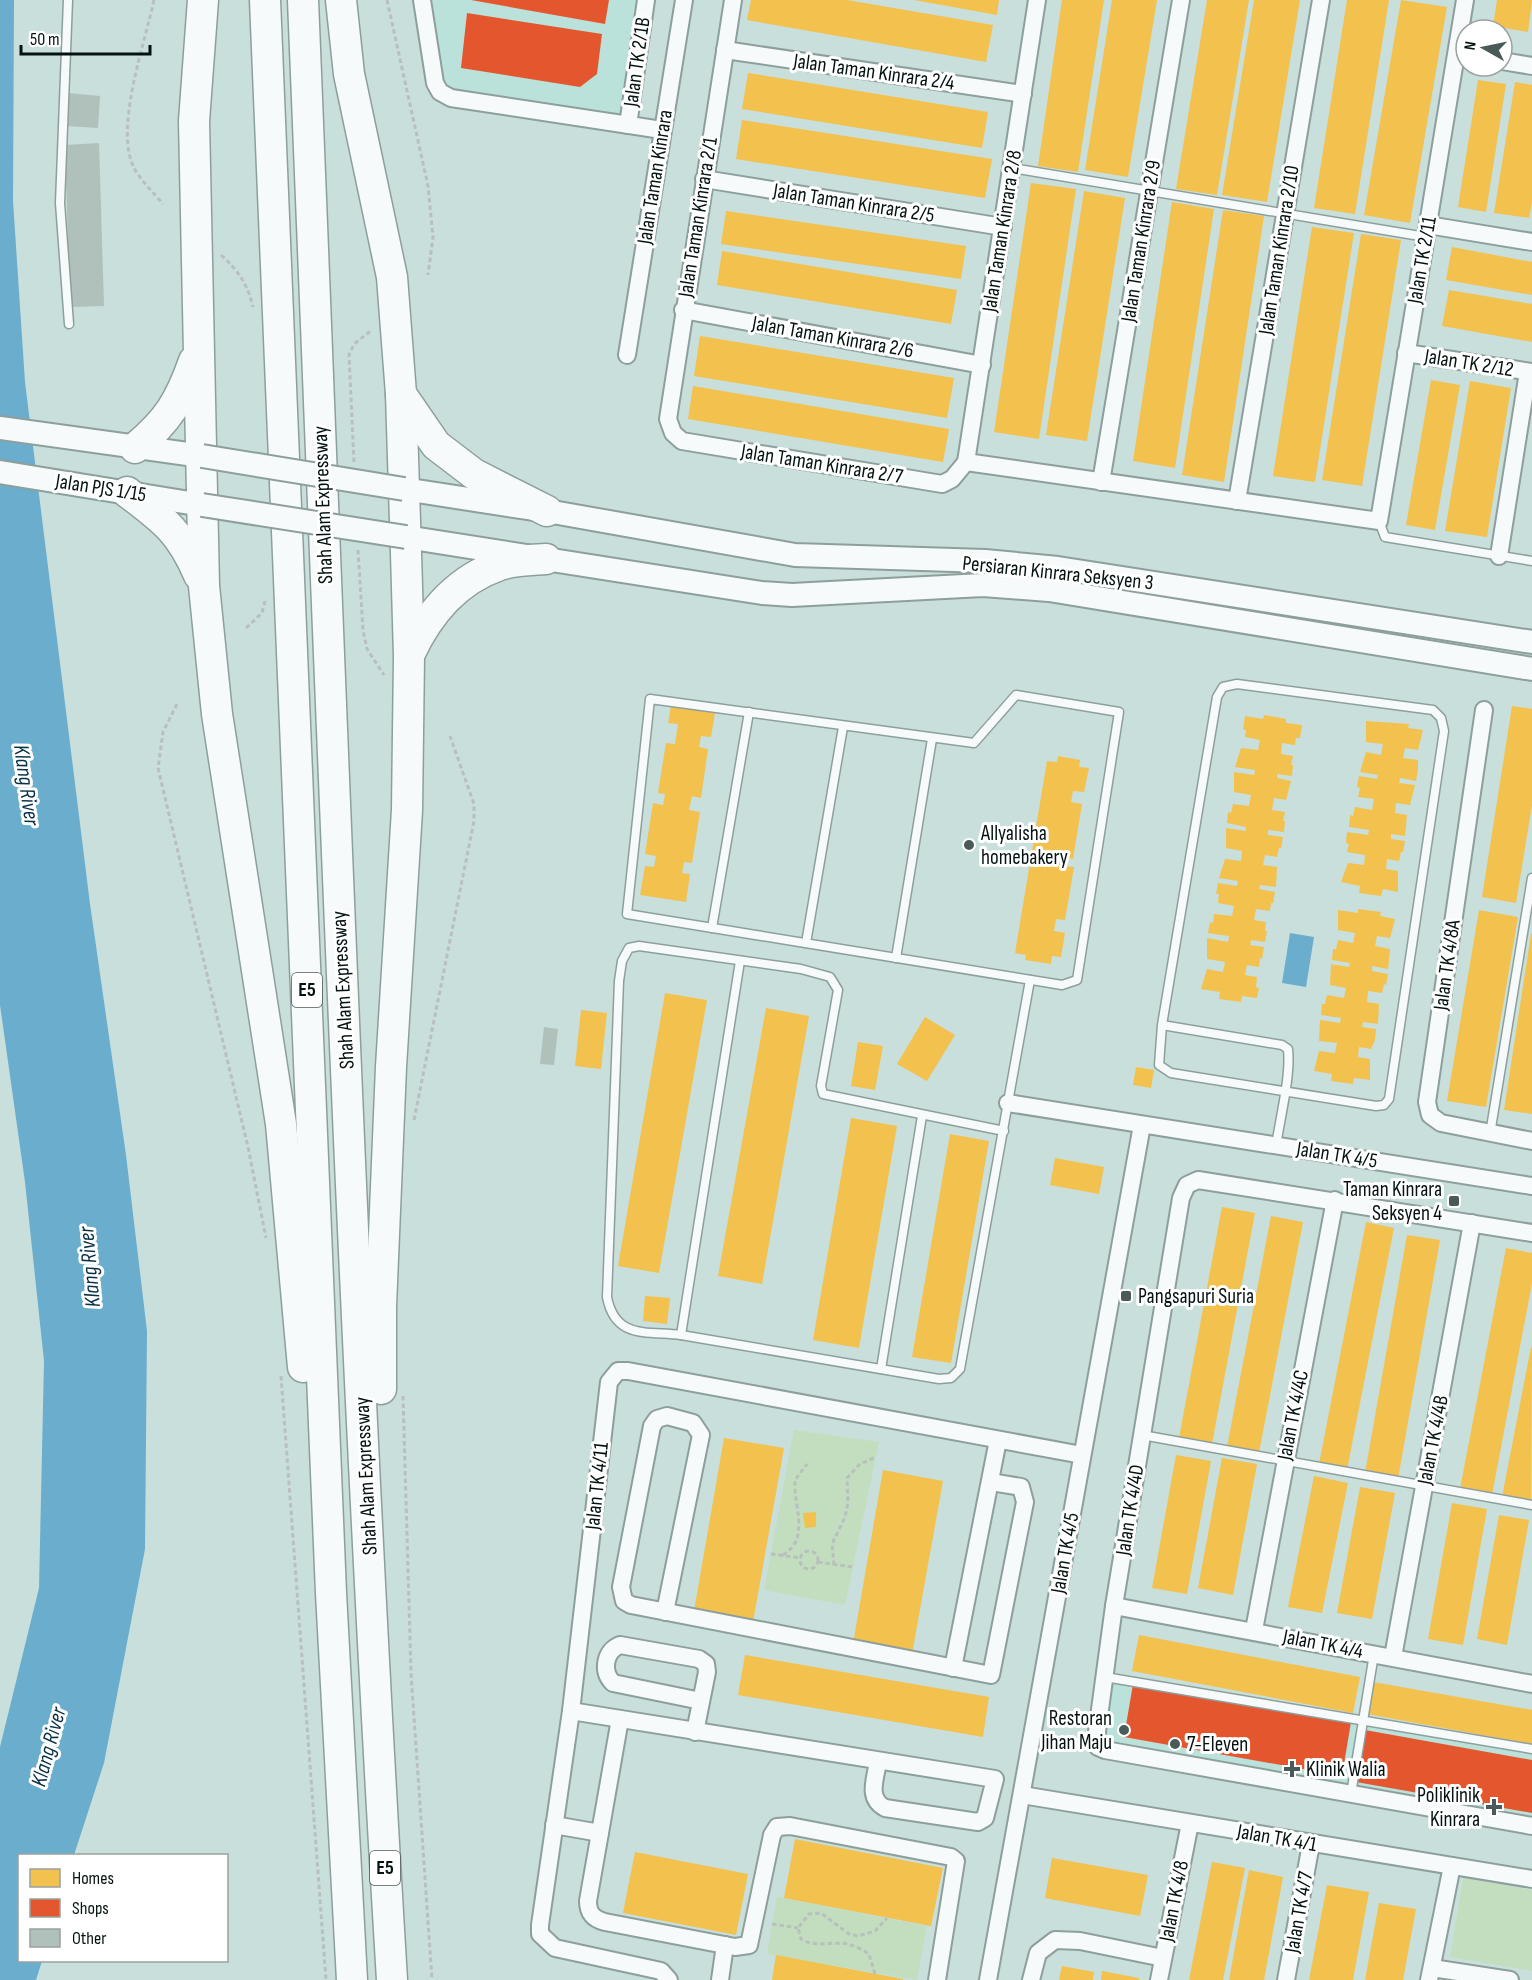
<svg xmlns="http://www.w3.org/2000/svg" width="1532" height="1980" viewBox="0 0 1532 1980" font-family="'Sofia Sans Condensed',sans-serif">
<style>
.built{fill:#bbe1db}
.green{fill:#c2debe}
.water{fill:#6badcd}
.homes{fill:#f2c14e}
.shops{fill:#e4572e}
.building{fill:#b0c1bc}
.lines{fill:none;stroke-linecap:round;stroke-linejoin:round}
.service-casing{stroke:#8d9f9c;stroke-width:11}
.minor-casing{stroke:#8d9f9c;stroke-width:20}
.secondary-casing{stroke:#8d9f9c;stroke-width:26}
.motorway-casing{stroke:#8d9f9c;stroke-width:33}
.path{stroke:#b8c0bf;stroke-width:3;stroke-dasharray:4.5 3;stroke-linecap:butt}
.service{stroke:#f7fafa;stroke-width:8}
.minor{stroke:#f7fafa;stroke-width:16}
.secondary{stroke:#f7fafa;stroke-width:22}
.motorway{stroke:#f7fafa;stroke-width:30}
.secondary-bridge-casing{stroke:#8d9f9c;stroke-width:26;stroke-linecap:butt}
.secondary-bridge{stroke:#f7fafa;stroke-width:22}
.poi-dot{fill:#495a58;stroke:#fff;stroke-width:2}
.labels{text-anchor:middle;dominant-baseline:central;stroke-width:6;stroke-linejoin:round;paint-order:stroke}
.shield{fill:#fff;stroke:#4f5a58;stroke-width:1.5}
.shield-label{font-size:20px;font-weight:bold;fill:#041311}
.street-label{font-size:21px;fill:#041311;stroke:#fff}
.poi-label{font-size:21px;fill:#041311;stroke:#fff;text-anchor:start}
.water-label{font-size:22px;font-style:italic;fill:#093044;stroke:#fff}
</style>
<rect width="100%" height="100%" fill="#c9dfdc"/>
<g class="built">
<path d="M428,0H639L622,118L454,91L446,87L442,80Z"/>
<path d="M1111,1683L1532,1754V1819L1103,1742Z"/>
</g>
<g class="green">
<path d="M794,1430L879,1442L845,1605L764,1590Z"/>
<path d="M1463,1878L1532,1890V1971L1450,1957Z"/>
<path d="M777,1897L927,1926L917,1980L767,1954Z"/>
</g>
<g class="water">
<path d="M0,0H14L13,201L25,382L90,904L126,1155L147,1331L145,1549L104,1763L74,1855L20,1856V1960L42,1961L36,1980H0V1747L39,1588L44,1361L25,1182L0,1005Z"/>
<path d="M1290,933L1314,937L1306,987L1282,983Z"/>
</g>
<g class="homes">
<path d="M751,0H847L993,25L986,62L747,20Z"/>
<path d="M914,0H999L997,15Z"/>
<path d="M1062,0H1104L1078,172L1038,166Z"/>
<path d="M1112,0H1157L1128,177L1085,170Z"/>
<path d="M1207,0H1249L1217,195L1176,189Z"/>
<path d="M1254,0H1300L1267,202L1222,195Z"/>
<path d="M1347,0H1389L1355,214L1314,208Z"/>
<path d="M1401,0L1447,7L1410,223L1364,215Z"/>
<path d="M1497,0H1532L1528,32L1493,26Z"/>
<path d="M748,73L988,112L982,148L742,109Z"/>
<path d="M1478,80L1506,84L1486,212L1458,207Z"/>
<path d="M1515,82L1532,85V202L1529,218L1494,213Z"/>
<path d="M742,120L992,159L985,198L736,159Z"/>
<path d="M1031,183L1076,189L1039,439L994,432Z"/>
<path d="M1084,191L1125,198L1087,441L1046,435Z"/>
<path d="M1172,202L1214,209L1175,468L1133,461Z"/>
<path d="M1223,210L1264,216L1224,482L1182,475Z"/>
<path d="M726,211L966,246L961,279L721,244Z"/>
<path d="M1312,227L1354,233L1315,482L1273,476Z"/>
<path d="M1361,234L1401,240L1362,486L1322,480Z"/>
<path d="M1452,247L1532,262V295L1446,280Z"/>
<path d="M722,251L957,290L951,324L717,285Z"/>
<path d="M1449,290L1532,304V342L1442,326Z"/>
<path d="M700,336L954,378L947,418L694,376Z"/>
<path d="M1431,380L1460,385L1435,530L1406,525Z"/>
<path d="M1470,381L1511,388L1487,537L1445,531Z"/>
<path d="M693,386L949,429L943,462L688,419Z"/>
<path d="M671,706L715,713L711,737L701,736L699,747L708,749L701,798L692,796L689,810L700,812L692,863L684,862L682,873L690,874L686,902L640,895L645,866L654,867L656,856L645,854L653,803L663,805L665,794L658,793L666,743L675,744L678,724L668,723Z"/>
<path d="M1512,706L1532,709V805L1516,903L1482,897Z"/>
<path d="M1264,715L1286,719V723L1302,725L1300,738H1296L1295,745L1282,743L1281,754L1293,756L1291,765H1293L1292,776L1277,774V778L1291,781L1286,800L1274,798L1272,810L1285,812L1283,821H1285L1284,832L1268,830V835L1283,837L1281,848H1279L1277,857L1265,855L1263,865L1277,867L1276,887L1260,885L1259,889L1275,892L1273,903H1271L1270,911L1256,909L1254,920L1266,922L1265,931H1267L1265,942L1251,940L1250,945L1264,947L1262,959L1260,958L1259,967L1247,965L1245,975L1257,977L1256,987L1259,988L1257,998L1242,996L1241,1002L1219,999L1220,992L1201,989L1207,969L1223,972L1225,962L1207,959V938L1228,942L1229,936L1208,933L1210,922L1213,923L1214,914L1232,916L1234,906L1218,903L1219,894H1216L1218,883L1237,886L1238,881L1219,878L1225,859L1241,861L1242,851L1226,848V828L1246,831V827L1227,823L1228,812L1231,813L1233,804L1249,806L1251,795L1234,792V772L1254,775L1255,770L1235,767L1241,748L1258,750L1260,740L1245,737L1246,730L1243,729L1245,716L1263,719Z"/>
<path d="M1366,721L1409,724L1408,728L1423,730L1418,750L1405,748L1403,758L1418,760V770L1416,781L1400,778L1399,783L1415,785L1410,805L1396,803L1395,813L1407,815L1405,836L1391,834V839L1405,841L1403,852H1401L1399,861L1387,859L1386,869L1398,871V892L1383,889L1381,896L1359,893L1360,886L1341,882L1348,863L1364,865L1365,855L1347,852L1349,844L1346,843L1347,832L1368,835L1369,830L1349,827L1350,815L1353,816L1355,807L1372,810L1374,799L1358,797L1360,788L1357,787L1359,776L1377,779L1378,775L1360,772L1366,752L1381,755L1383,744L1366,742Z"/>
<path d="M1058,756L1080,760L1079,767L1089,768L1084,792L1073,791L1071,802L1082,804L1073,859L1064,857L1063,866L1074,867L1065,920L1056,919L1054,931L1065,933L1061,957L1052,956L1051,964L1025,960L1026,955L1015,953L1047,761L1057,762Z"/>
<path d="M1358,909L1381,912L1380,916L1395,919L1390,938L1377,936L1375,946L1390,949L1388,969L1372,966V971L1388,974L1386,985L1384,984L1382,993L1368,991L1367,1002L1379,1004L1378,1024L1363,1022L1362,1027L1376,1029L1375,1040L1371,1049L1359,1047L1358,1057L1370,1059V1080L1354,1078L1353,1084L1331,1081L1332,1074L1314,1071L1319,1051L1335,1053L1337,1043L1319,1041L1320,1020L1340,1023L1341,1018L1321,1015L1322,1004H1325L1327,995L1344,998L1346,988L1330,985L1331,964L1349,967L1350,963L1332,960L1333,949H1336L1338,940L1353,943L1355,933L1338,930V910L1358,913Z"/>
<path d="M1479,910L1518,917L1486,1107L1447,1101Z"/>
<path d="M1531,934H1532V1114L1504,1110Z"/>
<path d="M665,993L707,1000L659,1273L618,1266Z"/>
<path d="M766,1008L809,1016L762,1284L718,1276Z"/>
<path d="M581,1010L607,1013L601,1069L575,1066Z"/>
<path d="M925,1017L955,1035L927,1081L897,1064Z"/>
<path d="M858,1042L883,1046L875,1090L851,1086Z"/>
<path d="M1136,1067L1154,1070L1151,1088L1133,1085Z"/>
<path d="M851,1118L897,1126L859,1348L813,1340Z"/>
<path d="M950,1134L989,1141L951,1363L912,1357Z"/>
<path d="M1055,1158L1104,1167L1099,1194L1050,1185Z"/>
<path d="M1222,1207L1255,1213L1212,1444L1179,1438Z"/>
<path d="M1271,1216L1303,1222L1259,1453L1227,1447Z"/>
<path d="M1366,1222L1394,1228L1347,1470L1319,1464Z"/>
<path d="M1407,1235L1440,1240L1398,1479L1365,1473Z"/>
<path d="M1506,1248L1532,1253V1283L1492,1495L1460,1489Z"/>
<path d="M645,1296L670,1298L667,1324L643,1321Z"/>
<path d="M1531,1347H1532L1531,1503L1502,1497Z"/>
<path d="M724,1438L784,1448L753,1622L694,1611Z"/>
<path d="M1176,1455L1211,1461L1187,1594L1152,1588Z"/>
<path d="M1222,1458L1257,1464L1233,1595L1198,1588Z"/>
<path d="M883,1470L943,1481L912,1654L853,1644Z"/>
<path d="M1314,1476L1348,1483L1322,1613L1288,1607Z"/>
<path d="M1360,1487L1395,1493L1372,1619L1337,1613Z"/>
<path d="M1452,1503L1487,1509L1463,1645L1428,1639Z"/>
<path d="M816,1512V1527L805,1528L803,1513Z"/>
<path d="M1499,1515L1529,1520L1507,1645L1477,1639Z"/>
<path d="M1139,1635L1360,1677L1353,1713L1132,1671Z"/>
<path d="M745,1655L989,1697L983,1737L738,1695Z"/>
<path d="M1373,1682L1532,1710V1744L1367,1714Z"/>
<path d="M795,1839L943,1868L931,1926L784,1898Z"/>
<path d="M635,1852L748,1874L736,1935L623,1913Z"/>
<path d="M1052,1858L1148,1875L1140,1916L1045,1898Z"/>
<path d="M1212,1862L1245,1868L1223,1980H1189Z"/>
<path d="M1249,1870L1283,1877L1264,1980H1229Z"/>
<path d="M1327,1885L1369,1892L1353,1980H1309Z"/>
<path d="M1379,1903L1416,1909L1403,1980H1365Z"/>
<path d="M776,1955L903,1979V1980H772Z"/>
<path d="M1062,1966L1094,1972L1093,1980H1059Z"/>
<path d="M1102,1971L1139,1978V1980H1101Z"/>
</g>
<g class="shops">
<path d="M471,0H609L605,24Z"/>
<path d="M467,13L602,34L597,74L580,87L461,68Z"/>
<path d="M1133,1684L1351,1722L1342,1776L1124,1737Z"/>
<path d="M1365,1730L1532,1760V1813L1356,1782Z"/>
</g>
<g class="building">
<path d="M68,93L100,96L98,128L65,126Z"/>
<path d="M99,143L104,306L70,307L65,145Z"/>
<path d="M544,1027L558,1029L554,1065L540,1064Z"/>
</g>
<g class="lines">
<defs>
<g id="service">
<path d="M68,0L60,203L69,324"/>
<path d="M1012,168L1426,237"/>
<path d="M1379,521L1385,537L1532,561"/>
<path d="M1016,695L1119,712L1077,980L1062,985L627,914L650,699L974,743Z"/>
<path d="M712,928L749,712"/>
<path d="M806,943L843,727"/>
<path d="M896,958L932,739"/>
<path d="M740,961L681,1335L939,1379L951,1378L960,1369L1030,980"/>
<path d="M1162,1025L1159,1065L1171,1073L1376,1106L1384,1105L1389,1099L1444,731L1441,718L1433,710L1237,684L1223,687L1217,697L1162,1025L1282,1045L1288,1049C1291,1076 1280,1118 1276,1146"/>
<path d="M1490,1134L1532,878"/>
<path d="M681,1335C646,1331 615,1339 607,1297L619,981L622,961L629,948L639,946L801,969L830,977L838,990L821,1086L823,1094L1004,1131"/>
<path d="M881,1369L922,1116"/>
<path d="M1142,1435L1532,1505"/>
<path d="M1105,1677L1532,1749"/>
<path d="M1351,1794L1374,1654"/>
</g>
<g id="minor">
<path d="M422,0L435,83L440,92L451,98L662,130"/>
<path d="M733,0L668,419L673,433L682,441L942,484L952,479L966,462"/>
<path d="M725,50L1023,94"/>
<path d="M1502,61L1532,66"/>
<path d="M628,125L646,0"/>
<path d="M704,179L1003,227"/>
<path d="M1428,225L1532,242"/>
<path d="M683,310L982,365"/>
<path d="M1406,353L1532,372"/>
<path d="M627,355L684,0"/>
<path d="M966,462L1379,521L1465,0"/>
<path d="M966,462L1037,0"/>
<path d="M1101,482L1181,0"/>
<path d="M1237,501L1321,0"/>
<path d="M1499,556L1528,372"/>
<path d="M1484,710L1427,1102L1430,1115L1441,1123L1532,1141"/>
<path d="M1008,1103L1532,1186"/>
<path d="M1532,1233L1198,1180L1187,1185L1181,1198L1114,1606L1096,1739L1098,1747L1105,1750L1532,1826"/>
<path d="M1114,1606L1532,1684"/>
<path d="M665,1612L701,1435L693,1423L667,1416L657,1419L652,1426L621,1587L624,1601L631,1605L991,1675L1025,1502L1021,1487L991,1482"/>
<path d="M1254,1630L1335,1200"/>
<path d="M1393,1657L1472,1223"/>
<path d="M953,1668L998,1440"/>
<path d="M571,1711L995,1779L985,1818L978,1822L885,1808C866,1798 876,1778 878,1761"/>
<path d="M620,1719L588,1901C588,1913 593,1919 605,1922L735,1947L749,1945L772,1835L777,1827L790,1826L951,1857L956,1861L937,1980"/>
<path d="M695,1732L707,1672L706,1664L699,1659L620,1645C605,1651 601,1671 613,1683L701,1701"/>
<path d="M1022,1795L1532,1879"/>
<path d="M554,1825L600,1833"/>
<path d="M1432,1968L1510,1980"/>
<path d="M669,1980L661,1971L555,1948L540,1934V1925L571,1711L609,1382L618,1371H628L1082,1455"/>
<path d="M720,1980L725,1945"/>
<path d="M988,1980L1142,1125"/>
<path d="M1031,1980L1038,1953L1055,1940L1080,1941L1163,1958"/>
<path d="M1159,1980L1190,1823"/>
<path d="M1286,1980L1311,1844"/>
<path d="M1429,1980L1452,1866"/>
</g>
<g id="secondary">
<path d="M0,428L202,456"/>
<path d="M0,472L202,505"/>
<path d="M404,489L547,511L795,555L985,561L1058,568L1532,642"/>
<path d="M406,537L762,593L792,595L983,585L1049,590L1532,669"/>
</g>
<g id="motorway">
<path d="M203,0L194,121L204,586L217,714L281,1124L303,1367"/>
<path d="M265,0L331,1593L352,1980"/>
<path d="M303,0C330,660 352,1321 392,1980"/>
<path d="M341,0L349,74L392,277L401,394L406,553L409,656L407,810L391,1067L381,1306V1389"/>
<path d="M401,394L436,445L474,474L547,511"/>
<path d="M135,448C168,421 180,401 194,361"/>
<path d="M127,492C164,520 180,531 199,575"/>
<path d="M410,653C429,613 456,580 500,565C513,560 531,560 546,559"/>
</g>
</defs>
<use href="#service" class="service-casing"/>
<use href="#minor" class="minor-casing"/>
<use href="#secondary" class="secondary-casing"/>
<use href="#motorway" class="motorway-casing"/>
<g class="path">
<path d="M154,0C145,43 114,128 134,168C141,181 154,193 163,204"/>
<path d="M387,0L428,186L433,237L428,275"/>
<path d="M221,255C238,270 248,285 253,307"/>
<path d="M354,462L349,355L354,344L372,330"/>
<path d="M358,550L363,630L367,649L384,675"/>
<path d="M246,628L262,613L265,601"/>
<path d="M177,704L163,732L158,768L248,1147L266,1238"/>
<path d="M414,1120L474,821V804L450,736"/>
<path d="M281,1376L326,1980"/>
<path d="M403,1396L411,1673L432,1980"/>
<circle cx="809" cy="1560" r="9"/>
<path d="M771,1554L801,1558"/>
<path d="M783,1555C811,1538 793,1506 795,1480L807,1464"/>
<path d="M818,1562L853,1567"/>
<path d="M834,1565L832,1544L845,1517L848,1503L847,1478L860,1464L876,1457"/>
<path d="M772,1924L798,1928"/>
<path d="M875,1974L869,1954C863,1950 855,1946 848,1944C832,1941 815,1948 801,1939L798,1928L809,1914L821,1913L849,1934L858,1936L875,1931L887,1918"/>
</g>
<use href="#service" class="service"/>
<use href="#minor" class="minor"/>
<use href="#secondary" class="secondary"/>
<use href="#motorway" class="motorway"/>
<defs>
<g id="secondary-bridge">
<path d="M202,456L404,489"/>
<path d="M202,505L406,537"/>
</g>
</defs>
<use href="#secondary-bridge" class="secondary-bridge-casing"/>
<use href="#secondary-bridge" class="secondary-bridge"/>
</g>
<g class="poi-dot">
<circle cx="969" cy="845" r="6"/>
<rect x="1448" y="1195" width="12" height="12" rx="3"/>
<rect x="1120" y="1290" width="12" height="12" rx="3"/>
<circle cx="1124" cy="1730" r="6"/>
<circle cx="1175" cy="1744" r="6"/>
<path d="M1289 1760h6v6h6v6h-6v6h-6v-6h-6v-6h6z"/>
<path d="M1491 1798h6v6h6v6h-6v6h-6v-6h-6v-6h6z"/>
</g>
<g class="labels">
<g class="shield">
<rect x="292" y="973" width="30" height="34" rx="4.5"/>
<rect x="370" y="1851" width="30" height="34" rx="4.5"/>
</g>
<g class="shield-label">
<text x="307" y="990">E5</text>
<text x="385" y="1868">E5</text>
</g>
<g class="street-label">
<text transform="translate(637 62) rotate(-82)">Jalan TK 2/1B</text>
<text transform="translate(874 72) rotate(8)">Jalan Taman Kinrara 2/4</text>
<text transform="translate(655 177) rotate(-81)">Jalan Taman Kinrara</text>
<text transform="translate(854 203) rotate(9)">Jalan Taman Kinrara 2/5</text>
<text transform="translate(698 217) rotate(-81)">Jalan Taman Kinrara 2/1</text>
<text transform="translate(1002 231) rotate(-81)">Jalan Taman Kinrara 2/8</text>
<text transform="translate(1141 241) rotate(-81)">Jalan Taman Kinrara 2/9</text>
<text transform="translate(1279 250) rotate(-81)">Jalan Taman Kinrara 2/10</text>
<text transform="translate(1422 260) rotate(-80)">Jalan TK 2/11</text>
<text transform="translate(833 337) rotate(10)">Jalan Taman Kinrara 2/6</text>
<text transform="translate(1469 363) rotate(9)">Jalan TK 2/12</text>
<text transform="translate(822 464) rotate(9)">Jalan Taman Kinrara 2/7</text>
<text transform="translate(101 488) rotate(9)">Jalan PJS 1/15</text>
<text transform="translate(323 505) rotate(-92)">Shah Alam Expressway</text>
<text transform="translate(1058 573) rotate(6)">Persiaran Kinrara Seksyen 3</text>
<text transform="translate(1447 965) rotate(-82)">Jalan TK 4/8A</text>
<text transform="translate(343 990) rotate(-93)">Shah Alam Expressway</text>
<text transform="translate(1337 1155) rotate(9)">Jalan TK 4/5</text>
<text transform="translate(1293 1415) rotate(-79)">Jalan TK 4/4C</text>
<text transform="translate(1433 1440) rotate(-79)">Jalan TK 4/4B</text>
<text transform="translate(366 1476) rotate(-93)">Shah Alam Expressway</text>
<text transform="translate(597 1486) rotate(-84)">Jalan TK 4/11</text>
<text transform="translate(1130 1510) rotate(-81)">Jalan TK 4/4D</text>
<text transform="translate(1065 1553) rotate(-80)">Jalan TK 4/5</text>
<text transform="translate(1323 1644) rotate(11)">Jalan TK 4/4</text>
<text transform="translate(1277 1838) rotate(10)">Jalan TK 4/1</text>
<text transform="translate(1174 1901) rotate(-79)">Jalan TK 4/8</text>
<text transform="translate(1299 1912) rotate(-80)">Jalan TK 4/7</text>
</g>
<g class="poi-label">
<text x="981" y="833">Allyalisha<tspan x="981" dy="24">homebakery</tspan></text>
<text x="1442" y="1189" text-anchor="end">Taman Kinrara<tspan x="1442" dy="24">Seksyen 4</tspan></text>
<text x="1138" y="1296">Pangsapuri Suria</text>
<text x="1112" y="1718" text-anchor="end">Restoran<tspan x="1112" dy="24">Jihan Maju</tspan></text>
<text x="1187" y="1744">7-Eleven</text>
<text x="1306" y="1769">Klinik Walia</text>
<text x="1480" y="1795" text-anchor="end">Poliklinik<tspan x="1480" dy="24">Kinrara</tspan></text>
</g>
<g class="water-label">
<text transform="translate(26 785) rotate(82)">Klang River</text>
<text transform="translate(90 1267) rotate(-95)">Klang River</text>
<text transform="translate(49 1747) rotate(-75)">Klang River</text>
</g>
</g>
<rect x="18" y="1854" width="210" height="108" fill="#ffffff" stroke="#9ba1a0" stroke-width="1.5"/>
<rect x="30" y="1869" width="30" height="18" fill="#f2c14e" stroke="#9ba1a0" stroke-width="1.5"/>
<text x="72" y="1884" font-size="18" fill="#041311">Homes</text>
<rect x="30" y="1899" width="30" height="18" fill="#e4572e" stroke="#9ba1a0" stroke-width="1.5"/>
<text x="72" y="1914" font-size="18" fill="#041311">Shops</text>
<rect x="30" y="1929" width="30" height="18" fill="#b0c1bc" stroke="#9ba1a0" stroke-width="1.5"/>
<text x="72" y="1944" font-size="18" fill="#041311">Other</text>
<g transform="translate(1484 48) rotate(279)"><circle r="28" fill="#ffffff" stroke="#9ba1a0" stroke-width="1.5"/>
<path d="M0-4.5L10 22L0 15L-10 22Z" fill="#495a58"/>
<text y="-9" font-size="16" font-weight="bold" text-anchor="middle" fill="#041311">N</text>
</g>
<path d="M21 45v9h129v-9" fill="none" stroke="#041311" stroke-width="3"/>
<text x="30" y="45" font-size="18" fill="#041311" stroke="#ffffff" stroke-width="4.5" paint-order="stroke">50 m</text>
</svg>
